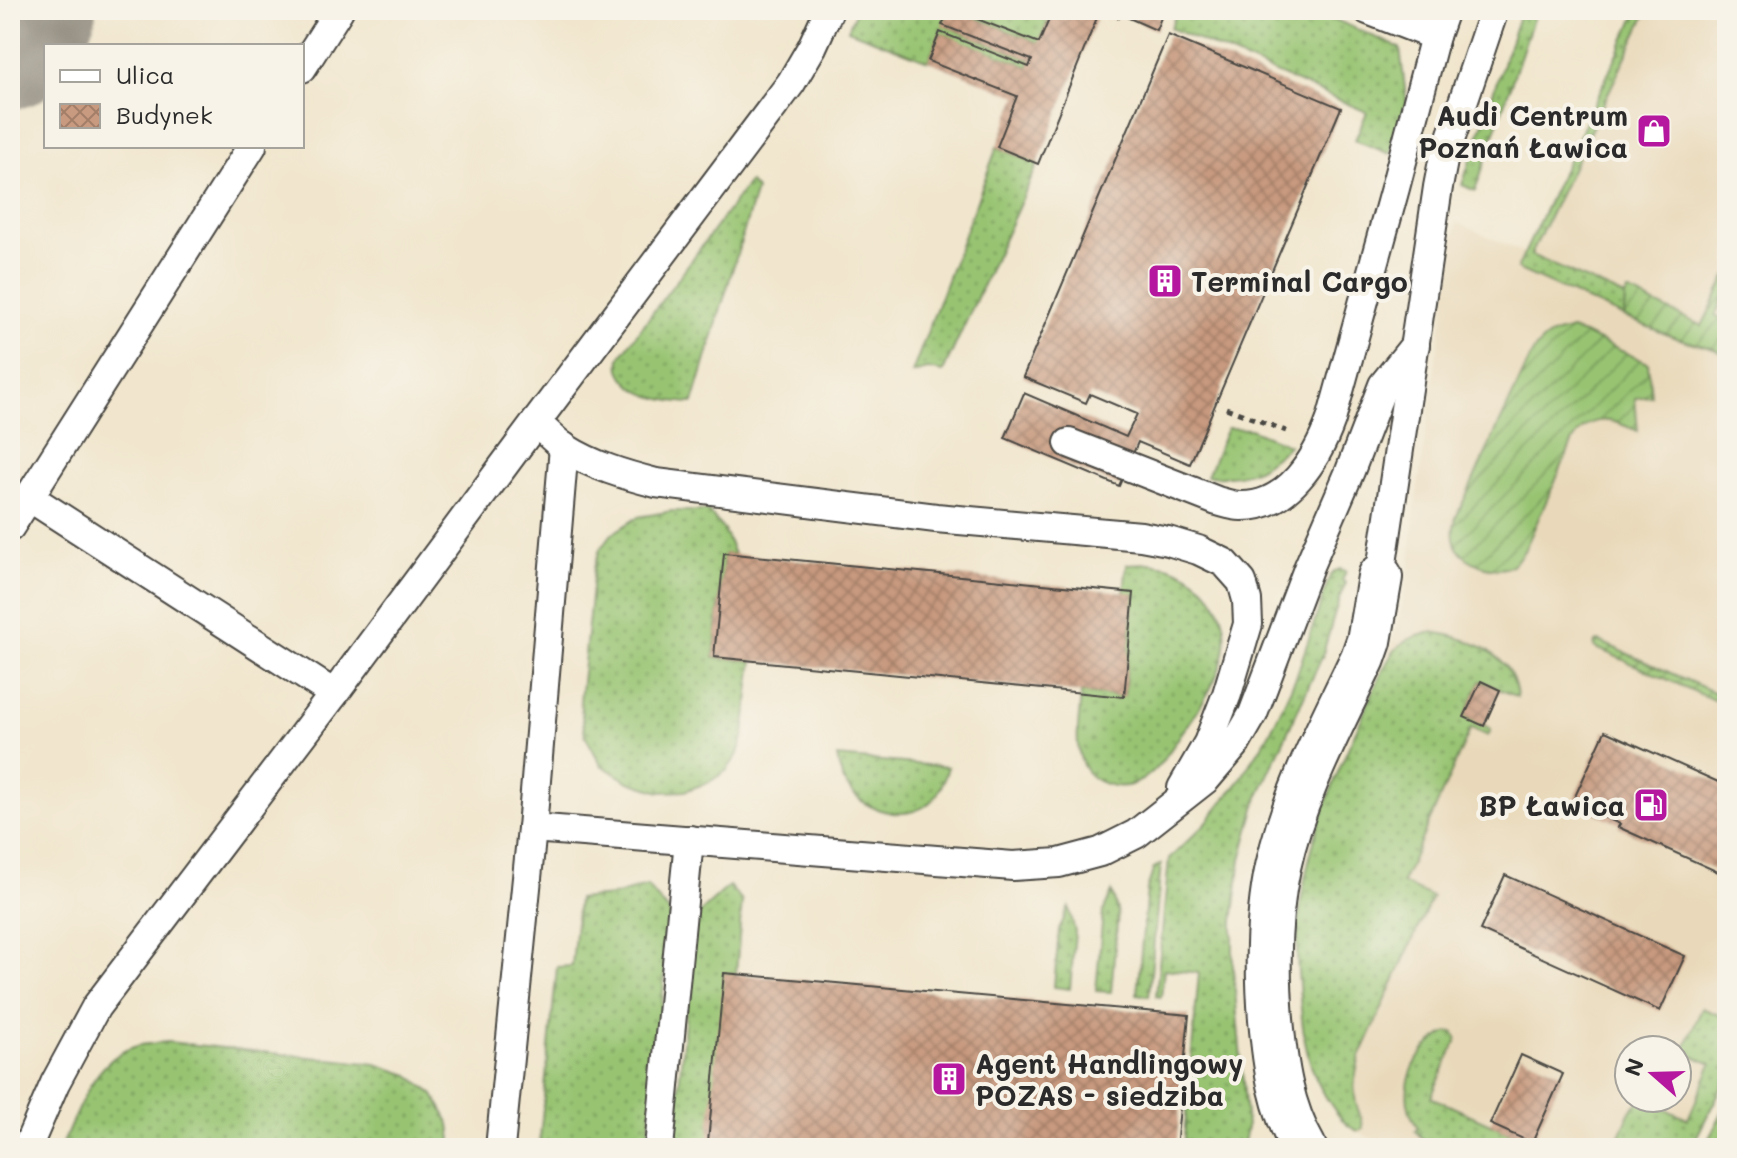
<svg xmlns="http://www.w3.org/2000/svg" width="1737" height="1158" viewBox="0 0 1737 1158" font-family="Mali,sans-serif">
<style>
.built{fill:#e9d9ba;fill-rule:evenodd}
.grass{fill:url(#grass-dots);stroke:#62784e;stroke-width:2}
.garden{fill:url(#garden-furrows);stroke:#62784e;stroke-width:2}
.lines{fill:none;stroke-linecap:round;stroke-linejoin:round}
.taxiway{stroke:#8e887c;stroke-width:122}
.building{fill:url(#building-cross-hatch)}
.service-casing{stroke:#494743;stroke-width:32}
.minor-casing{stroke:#494743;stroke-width:48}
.path{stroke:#494743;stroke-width:5;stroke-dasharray:6 6;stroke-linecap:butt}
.service{stroke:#fff;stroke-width:28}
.minor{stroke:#fff;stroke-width:44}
.labels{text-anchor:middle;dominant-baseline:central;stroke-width:8;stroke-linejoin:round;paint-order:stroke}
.poi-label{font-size:28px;font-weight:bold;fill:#2b2b2b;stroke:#f7f3e8;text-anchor:end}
</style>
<defs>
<pattern id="grass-dots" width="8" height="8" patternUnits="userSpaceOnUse" patternTransform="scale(2)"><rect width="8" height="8" fill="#98c472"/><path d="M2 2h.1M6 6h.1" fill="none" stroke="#7c9f5e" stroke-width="1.8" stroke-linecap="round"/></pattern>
<pattern id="garden-furrows" width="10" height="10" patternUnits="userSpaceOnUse" patternTransform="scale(2)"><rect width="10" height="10" fill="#98c472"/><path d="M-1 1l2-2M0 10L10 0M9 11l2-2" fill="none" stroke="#7c9f5e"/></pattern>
<pattern id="building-cross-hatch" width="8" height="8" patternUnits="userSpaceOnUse" patternTransform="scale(2)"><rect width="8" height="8" fill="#c89a7f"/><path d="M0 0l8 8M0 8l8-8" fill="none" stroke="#a37e68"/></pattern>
</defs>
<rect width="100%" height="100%" fill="#f7f3e8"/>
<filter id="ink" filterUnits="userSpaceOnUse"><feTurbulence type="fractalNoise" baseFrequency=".0125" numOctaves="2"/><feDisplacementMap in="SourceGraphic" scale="16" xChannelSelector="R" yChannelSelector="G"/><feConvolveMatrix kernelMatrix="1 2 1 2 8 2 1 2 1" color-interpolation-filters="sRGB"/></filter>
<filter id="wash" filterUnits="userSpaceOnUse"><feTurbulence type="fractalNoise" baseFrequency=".006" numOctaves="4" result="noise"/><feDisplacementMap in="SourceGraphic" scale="32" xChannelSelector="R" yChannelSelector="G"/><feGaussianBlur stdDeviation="1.8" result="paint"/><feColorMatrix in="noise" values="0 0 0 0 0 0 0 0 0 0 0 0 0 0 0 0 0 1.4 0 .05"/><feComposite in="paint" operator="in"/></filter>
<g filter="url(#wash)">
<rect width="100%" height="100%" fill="#f1e6cd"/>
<path class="built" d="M1638,10H1727V1077L1691,1148H1397L1353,1131L1335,1111L1321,1090L1310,1065L1303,1039L1297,951L1300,903L1309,855L1322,810L1341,764L1388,662L1406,590L1410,562L1415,508L1456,222L1524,253ZM1629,1050H1677V1098H1629Z"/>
<g class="grass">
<path d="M856,10H949L943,25L1032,60L1029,67L940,33L928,61L848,30Z"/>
<path d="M954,10H1053L1039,43Z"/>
<path d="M1178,10H1313L1400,48L1407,105L1390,154L1355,140L1367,112L1170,28Z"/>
<path d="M1521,10H1536L1475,191L1462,185Z"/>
<path d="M1638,10H1648L1531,255L1625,297L1624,317L1517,269Z"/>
<path d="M997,147L1038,164L943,372L928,369L912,373Z"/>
<path d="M749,182L756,190L693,403C668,402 630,397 620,369C619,368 620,359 620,357Z"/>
<path d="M1227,428L1250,429L1289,445C1259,472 1247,478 1207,476Z"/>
<path d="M672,511H708L724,530L734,554H724L714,657L753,661L744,735L737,756L726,771L709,782L685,791L660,792L629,782L601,765L585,735L580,701L594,568L600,549L612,534L638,517Z"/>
<path d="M1150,563C1174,566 1192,573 1208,592C1248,639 1211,692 1181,734C1170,751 1155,775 1136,783C1116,792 1088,782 1081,760C1074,740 1080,714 1081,693L1124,697L1134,594L1124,593L1127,564Z"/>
<path d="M1340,569L1346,571L1342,581L1346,583L1339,599L1322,657L1258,797L1241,859L1233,921V969L1247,1127L1243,1148H1183L1199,973L1164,969L1161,997L1156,996L1169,859L1205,824L1238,783L1270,733L1296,677L1330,576L1335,571Z"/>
<path d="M1432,632C1471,638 1513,654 1517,697L1481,681L1465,716L1491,729L1488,736L1471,728L1402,883L1432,897L1360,1057C1356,1072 1352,1087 1356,1103C1358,1112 1363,1119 1363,1129L1359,1131C1346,1128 1336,1112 1329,1102C1307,1070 1303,1036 1300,998C1299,982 1297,966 1297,950C1299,868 1326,795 1360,722C1369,703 1384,660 1399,646C1408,638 1421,635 1432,632Z"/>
<path d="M837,757L948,767C944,780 939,797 927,805C899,823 859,809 844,781C840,774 839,765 837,757Z"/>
<path d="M1161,864L1149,996L1137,994L1147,889L1154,868Z"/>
<path d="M647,886L671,914L647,1148H539L557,967L572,966L578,899L613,896Z"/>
<path d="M729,886L742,901L736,974L724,973L720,1148H673L695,917Z"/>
<path d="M1112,892L1118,913L1111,992L1096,991L1103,912Z"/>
<path d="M1069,907L1075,932L1070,989L1054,987L1059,930Z"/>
<path d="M1702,1008L1724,1017L1727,1011V1077L1691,1148H1613C1624,1134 1626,1113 1639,1101H1646L1688,1119L1712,1064L1683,1052Z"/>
<path d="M1448,1032L1454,1033L1457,1037L1456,1042L1431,1097L1543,1148H1432L1415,1131L1418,1128C1395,1093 1412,1051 1448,1032Z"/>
<path d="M168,1042L376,1064L409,1075L434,1095L450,1124L453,1148H61C77,1112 94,1057 137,1046C146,1043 158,1043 168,1042Z"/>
</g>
<g class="garden">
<path d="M1727,275V291L1715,316L1727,322V355L1714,349L1673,337L1624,317L1625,297L1628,291L1702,326Z"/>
<path d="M1571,330L1584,334L1648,363L1651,396L1635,398L1638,431C1610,419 1591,412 1573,441L1525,549C1521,556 1516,563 1508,567C1492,573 1466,562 1457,548C1452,538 1453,527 1456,517L1533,352C1544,337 1553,332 1571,330Z"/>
<path d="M1599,641L1727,698V706L1594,647L1595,642Z"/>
<path d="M1727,1103V1136L1720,1148H1704Z"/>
</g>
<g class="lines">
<path class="taxiway" d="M10,48L35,10"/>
</g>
<g id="blocks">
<g class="building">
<path d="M949,10H954L1039,43L1053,10H1100L1038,164L997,147L1017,96L928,61L940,32L1029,67L1032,60L942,25Z"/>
<path d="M1101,10H1164L1156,30L1120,14L1119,18Z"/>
<path d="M1168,35L1341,108L1190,464L1138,442L1119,486L1005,438L1024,393L1126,437L1137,414L1090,394L1086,403L1023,377Z"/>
<path d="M724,553L1134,593L1124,697L714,657Z"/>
<path d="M1481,681L1500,690L1484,726L1464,717Z"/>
<path d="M1605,731L1727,786V876L1618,827L1620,824L1572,803Z"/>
<path d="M1505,875L1685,956L1660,1011L1480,930Z"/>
<path d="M724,973L1189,1015L1176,1148H777L708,1142Z"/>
<path d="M1521,1055L1563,1074L1532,1143L1490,1124Z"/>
</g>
</g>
</g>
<g filter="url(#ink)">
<use href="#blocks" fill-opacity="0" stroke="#494743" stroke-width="2"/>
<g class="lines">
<defs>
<g id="service">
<path d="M1368,10L1435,36"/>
<path d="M302,68L339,10"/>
<path d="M536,422C545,431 555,441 565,448C593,466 625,475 656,483L936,518L1141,536L1168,541L1198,550L1225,563L1242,582L1247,600L1248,624L1227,694L1208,743L1182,788"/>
<path d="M1069,443L1217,501C1225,503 1233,506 1241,506C1288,507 1317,459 1331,420L1395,188L1435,36L1444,10"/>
<path d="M29,497L334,694"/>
<path d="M10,527L252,146"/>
<path d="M1380,577L1438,187L1443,161L1494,10"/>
<path d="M532,828L1013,866L1059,863L1100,852L1136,834L1206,779L1235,745L1253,714L1309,566L1350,471L1383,385L1415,345"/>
<path d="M27,1148L55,1083L96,1007L334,694L536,422L791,83L812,47L829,10"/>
<path d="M500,1148L532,828L564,447"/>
<path d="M659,1148L689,840"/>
</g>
<path id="minor" d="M1304,1148C1281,1108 1275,1065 1271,1019C1267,968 1267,917 1278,867C1294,793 1331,726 1363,658L1369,641L1380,577"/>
</defs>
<use href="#service" class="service-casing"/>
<use href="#minor" class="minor-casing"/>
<path class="path" d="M1226,408L1286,431"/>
<use href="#service" class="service"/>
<use href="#minor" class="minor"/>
</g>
</g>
<defs>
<symbol id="shop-square" viewBox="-11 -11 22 22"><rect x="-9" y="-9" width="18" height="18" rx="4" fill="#b5179e" stroke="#f7f3e8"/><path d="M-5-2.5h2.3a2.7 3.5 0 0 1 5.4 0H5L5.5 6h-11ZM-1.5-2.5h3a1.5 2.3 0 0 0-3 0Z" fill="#fff"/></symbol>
<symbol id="building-square" viewBox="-11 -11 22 22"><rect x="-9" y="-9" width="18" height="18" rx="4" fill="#b5179e" stroke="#f7f3e8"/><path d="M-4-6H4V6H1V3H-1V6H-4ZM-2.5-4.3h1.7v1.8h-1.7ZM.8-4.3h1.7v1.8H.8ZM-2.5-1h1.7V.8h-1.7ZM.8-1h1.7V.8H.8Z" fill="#fff"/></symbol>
<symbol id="fuel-square" viewBox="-11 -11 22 22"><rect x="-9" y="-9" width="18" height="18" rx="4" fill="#b5179e" stroke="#f7f3e8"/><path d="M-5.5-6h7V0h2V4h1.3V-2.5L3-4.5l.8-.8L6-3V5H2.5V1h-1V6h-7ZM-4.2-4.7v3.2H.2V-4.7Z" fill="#fff"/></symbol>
</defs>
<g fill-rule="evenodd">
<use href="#shop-square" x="1634" y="111" width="40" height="40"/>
<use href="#building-square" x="1145" y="261" width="40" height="40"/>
<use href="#fuel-square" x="1631" y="785" width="40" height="40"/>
<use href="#building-square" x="929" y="1059" width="40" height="40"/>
</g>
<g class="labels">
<g class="poi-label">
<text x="1628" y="115">Audi Centrum<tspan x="1628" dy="32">Poznań Ławica</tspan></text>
<text x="1191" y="281" text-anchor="start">Terminal Cargo</text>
<text x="1625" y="805">BP Ławica</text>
<text x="975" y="1063" text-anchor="start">Agent Handlingowy<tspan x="975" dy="32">POZAS - siedziba</tspan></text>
</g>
</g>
<rect width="1737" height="1158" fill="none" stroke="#f7f3e8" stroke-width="40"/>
<rect x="44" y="44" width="260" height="104" fill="#f7f3e8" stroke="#a5a39c" stroke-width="2"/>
<rect x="60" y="70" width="40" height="12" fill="#ffffff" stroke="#a5a39c" stroke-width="2"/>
<text x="116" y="84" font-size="24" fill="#2b2b2b">Ulica</text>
<rect x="60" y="104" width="40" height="24" fill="url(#building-cross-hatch)" stroke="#a5a39c" stroke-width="2"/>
<text x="116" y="124" font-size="24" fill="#2b2b2b">Budynek</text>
<g transform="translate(1653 1074) rotate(290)"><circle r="38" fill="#f7f3e8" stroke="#a5a39c" stroke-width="2"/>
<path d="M0-6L14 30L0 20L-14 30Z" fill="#b5179e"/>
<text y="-12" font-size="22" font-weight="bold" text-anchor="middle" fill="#2b2b2b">N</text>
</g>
</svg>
